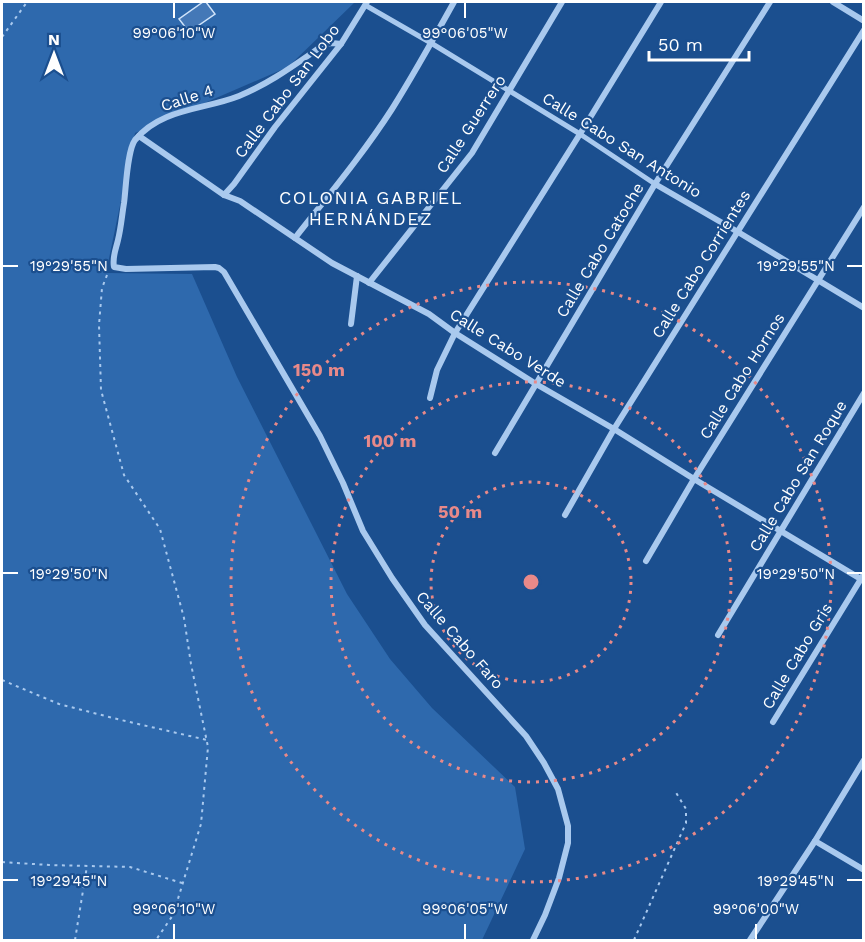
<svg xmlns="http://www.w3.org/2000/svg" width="865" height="942" viewBox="0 0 865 942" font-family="'Work Sans',sans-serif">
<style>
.grass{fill:#2e69ad}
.building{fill:#4478b7;stroke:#cfe3fa;stroke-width:1.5}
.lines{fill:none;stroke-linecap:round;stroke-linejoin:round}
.path{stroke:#a9c9ee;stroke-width:2;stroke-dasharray:3 4.5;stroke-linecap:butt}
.pedestrian{stroke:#a9c9ee;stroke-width:5}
.minor{stroke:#a9c9ee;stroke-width:6}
.ticks{fill:none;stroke:#fff;stroke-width:2}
.ring{fill:none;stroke:#e88989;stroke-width:3;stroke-dasharray:3 6}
.labels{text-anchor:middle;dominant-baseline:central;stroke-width:4.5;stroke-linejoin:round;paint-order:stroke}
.street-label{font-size:16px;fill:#fff;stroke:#1b4f8f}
.neighbourhood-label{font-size:18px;letter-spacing:1.5px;fill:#fff;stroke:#1b4f8f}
.ticks-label{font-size:15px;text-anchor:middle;fill:#fff;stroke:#1b4f8f;stroke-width:4.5;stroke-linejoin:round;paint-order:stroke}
.centre{fill:#e88989;stroke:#1b4f8f;stroke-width:3}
.ring-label{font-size:18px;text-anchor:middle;font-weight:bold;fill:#e88989;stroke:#1b4f8f;stroke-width:4.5;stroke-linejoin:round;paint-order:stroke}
</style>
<rect width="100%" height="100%" fill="#1b4f8f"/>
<path class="grass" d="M2,2H355L288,67L135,133L106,273L192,274L237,377L347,594L390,659L432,708L515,787L525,849L482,940H2Z"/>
<path class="building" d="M203,2H206L215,14L189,32L179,19Z"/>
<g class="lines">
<g class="path">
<path d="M2,37L27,2"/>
<path d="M107,275L102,288L99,325L101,390L124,475L160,529L184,618L191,664L208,747L201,824L173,915L156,940"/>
<path d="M2,680L59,704L121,720L207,740"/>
<path d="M2,862L49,865L130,867L182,883"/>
<path d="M75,940L87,866"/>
<path d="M634,940L686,823V809L675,791"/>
</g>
<path class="pedestrian" d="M365,5L431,43L580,134L655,184"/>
<g class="minor">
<path d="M833,2L864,21"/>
<path d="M341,44L332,43L325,44C297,63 271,83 239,96C204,110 161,108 135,140C127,151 126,189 124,203C122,215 121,228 118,240C116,249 112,257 114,267L126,269L215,267L219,268L224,272L320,436L343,483L363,531L392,578L425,625L526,736L544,763L558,789L568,826V843L559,878L545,915L533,940"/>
<path d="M139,136L224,195L240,201L332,263L429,314L455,333L536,384L614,429L694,479L864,581"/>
<path d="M655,184L738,232L864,308"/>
<path d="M224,195L234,184L275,127L341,44L367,2"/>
<path d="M295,238C328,196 363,154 392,109C414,74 434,38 454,2"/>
<path d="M369,283L472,153L562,2"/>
<path d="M351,324L357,276"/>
<path d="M430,398L437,370L455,333L580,134L661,2"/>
<path d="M495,453L655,184L770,2"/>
<path d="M565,515L614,429L864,30"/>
<path d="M646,561L694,479L864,207"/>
<path d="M718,635L864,393"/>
<path d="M773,722L864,574"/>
<path d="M815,841L864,870"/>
<path d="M750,940L815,841L864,760"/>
</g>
</g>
<path class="ticks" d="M174,3V18M465,3V18M3,266H18M847,266H862M3,573H18M847,573H862M3,880H18M847,880H862M174,924V939M465,924V939M756,924V939"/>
<g class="ring">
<circle cx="531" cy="582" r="100"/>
<circle cx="531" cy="582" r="200"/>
<circle cx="531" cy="582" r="300"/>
</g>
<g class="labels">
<g class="street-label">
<text transform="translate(287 91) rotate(-53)">Calle Cabo San Lobo</text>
<text transform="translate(187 98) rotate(-18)">Calle 4</text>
<text transform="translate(471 124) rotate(-57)">Calle Guerrero</text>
<text transform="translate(622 145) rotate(32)">Calle Cabo San Antonio</text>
<text transform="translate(600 250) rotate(-59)">Calle Cabo Catoche</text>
<text transform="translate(701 264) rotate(-58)">Calle Cabo Corrientes</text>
<text transform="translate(508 348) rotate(32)">Calle Cabo Verde</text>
<text transform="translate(742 376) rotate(-58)">Calle Cabo Hornos</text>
<text transform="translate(798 476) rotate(-59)">Calle Cabo San Roque</text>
<text transform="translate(460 640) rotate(49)">Calle Cabo Faro</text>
<text transform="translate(797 656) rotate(-59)">Calle Cabo Gris</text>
</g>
<g class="neighbourhood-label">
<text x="371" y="197">COLONIA GABRIEL<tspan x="371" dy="21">HERNÁNDEZ</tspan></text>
</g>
</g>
<g class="ticks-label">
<text x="174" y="38">99°06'10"W</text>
<text x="465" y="38">99°06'05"W</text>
<text x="69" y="271">19°29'55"N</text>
<text x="796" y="271">19°29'55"N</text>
<text x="69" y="579">19°29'50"N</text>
<text x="796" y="579">19°29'50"N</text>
<text x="69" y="886">19°29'45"N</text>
<text x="796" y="886">19°29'45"N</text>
<text x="174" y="914">99°06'10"W</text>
<text x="465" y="914">99°06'05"W</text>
<text x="756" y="914">99°06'00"W</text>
</g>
<circle cx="531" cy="582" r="9" class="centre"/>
<g class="ring-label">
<text x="319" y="376">150 m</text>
<text x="390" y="447">100 m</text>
<text x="460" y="518">50 m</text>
</g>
<rect width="865" height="942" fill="none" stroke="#ffffff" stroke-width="6"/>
<g transform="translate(54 54)" stroke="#1b4f8f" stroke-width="4.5" paint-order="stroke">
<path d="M0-4.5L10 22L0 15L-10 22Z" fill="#ffffff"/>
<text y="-9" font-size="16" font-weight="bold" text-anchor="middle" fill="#ffffff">N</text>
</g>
<path d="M649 51v9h100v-9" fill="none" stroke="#ffffff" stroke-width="3"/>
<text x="658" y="51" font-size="18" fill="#ffffff" stroke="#1b4f8f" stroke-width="4.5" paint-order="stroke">50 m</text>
</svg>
